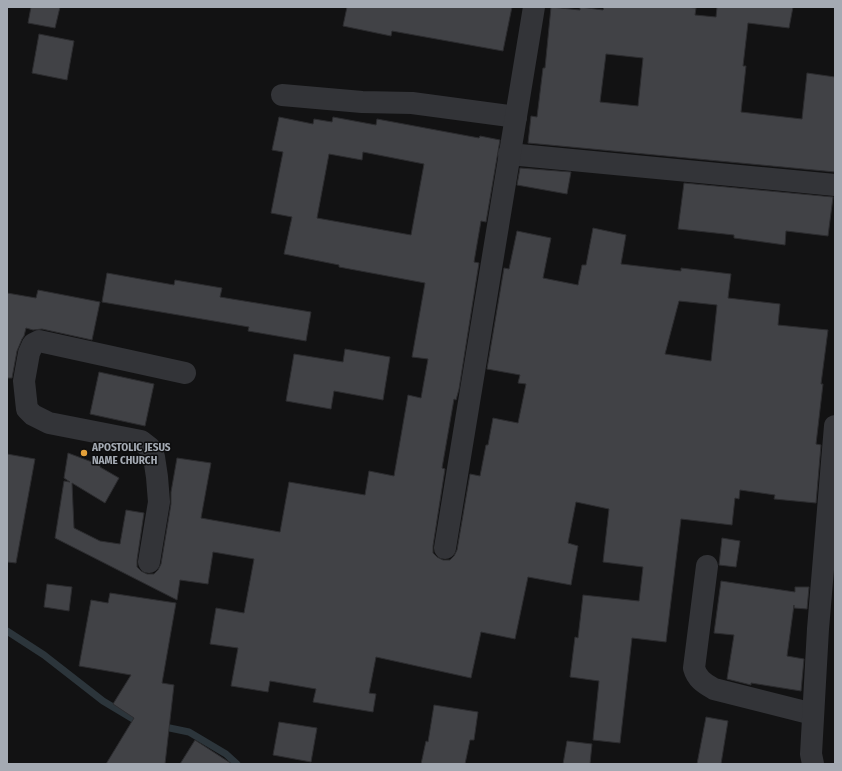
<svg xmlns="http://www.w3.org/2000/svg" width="842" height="771" viewBox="0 0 842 771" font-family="'Fira Sans Condensed',sans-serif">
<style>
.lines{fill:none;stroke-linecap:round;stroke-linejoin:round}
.stream{stroke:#2c353b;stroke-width:7}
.building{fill:#414246;stroke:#2c2c2f;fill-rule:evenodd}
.minor{stroke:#333438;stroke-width:22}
.poi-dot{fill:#e4a039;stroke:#0d0d0e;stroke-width:1.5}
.labels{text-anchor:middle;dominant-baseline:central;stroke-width:3;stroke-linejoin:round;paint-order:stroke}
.poi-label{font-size:11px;font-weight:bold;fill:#a4aab3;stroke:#0d0d0e;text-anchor:start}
</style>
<rect width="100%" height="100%" fill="#121213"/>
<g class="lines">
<g class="stream">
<path d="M7,631L44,655L103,701L138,722H142"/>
<path d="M160,726L189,732L226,754L237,764"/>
</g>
</g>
<g class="building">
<path d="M31,7H60L55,28L28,23Z"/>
<path d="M347,7H512L503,51L392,31L391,36L343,26Z"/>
<path d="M551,7L580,10V7L603,10L604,7H686L696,8L695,15L716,17L717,7H793L789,28L748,23L743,66H746L741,112L802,119L807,73L835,77V172L528,143L531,116L537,117L543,68H545ZM606,54L643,58L638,106L600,102Z"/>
<path d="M39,34L74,41L67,80L32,73Z"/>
<path d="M279,117L313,124L314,119L332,122L333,117L376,125L377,119L479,138L480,136L500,140L486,222L481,221L474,262L479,263L459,389L456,400L454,399L442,468L445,469L433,546V553L437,557L443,560H450L454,556L457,550L470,474L480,476L486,445H488L493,418L518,423L526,384L518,383L520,375L487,369L504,268L509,269L517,231L551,238L543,278L578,285L582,265H586L593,228L626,235L621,264L681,271V268L731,274L728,298L780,304L778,325L828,330L821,384H823L816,444L821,445L816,503L774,499L775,495L740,490L739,499L735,498L732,525L681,519L666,642L632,638L620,743L593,740L599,681L570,677L575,637L578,638L583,595L639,601L643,567L603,562L609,509L576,502L568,543L578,546L571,585L528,577L515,639L481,632L471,678L376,657L369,693L376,694L373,712L313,702L316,689L270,681L268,692L231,686L238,648L210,644L216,608L244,613L254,559L213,552L208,584L180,580L177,600L55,538L64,481L70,482L64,478L68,453L100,465V467L119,478L105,503L72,483L74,528L100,541L120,544L126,510L144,513L137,560V567L141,571L147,574H154L158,570L161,564L171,504V492L177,458L211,463L201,518L280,532L289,482L365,495L369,471L394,476L408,395L421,398L428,359L412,357L425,283L339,267V265L284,254L292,217L271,213L283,152L272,150ZM363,152L424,164L411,235L317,218L329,154L362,160ZM679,301L717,305L711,361L665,354Z"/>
<path d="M520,168L571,172L567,194L517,185Z"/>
<path d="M684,183L833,197L828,236L786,231L785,245L734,238V235L678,229Z"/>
<path d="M107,273L174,285L175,280L222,288L220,297L311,312L306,341L248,331L249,327L102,302Z"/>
<path d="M38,290L100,302L92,340L42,329L33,330L26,328L24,336L22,339L17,351L12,378H7V293L36,298Z"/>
<path d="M345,349L390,357L383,400L334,391L331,409L286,401L294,354L343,362Z"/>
<path d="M99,372L154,384L145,426L90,414Z"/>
<path d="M7,454L35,459L16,563L7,562Z"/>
<path d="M722,538L740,541L736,567L719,565Z"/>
<path d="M721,581L795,592V587H809L807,609L794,608V605L787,656L804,659L801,691L751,683V685L727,679L734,635L714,633Z"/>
<path d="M47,584L72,587L69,611L44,607Z"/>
<path d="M110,593L176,603L162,683L174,685L165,764H106L134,718L113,704L131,675L79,666L91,600L108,603Z"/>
<path d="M434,705L478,712L474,740H470L465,764H421L426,741L428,742Z"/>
<path d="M706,717L728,721L721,764H697Z"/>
<path d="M279,722L317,728L311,762L273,755Z"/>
<path d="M195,740L232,764H180Z"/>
<path d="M567,741L592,744L590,764H563Z"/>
</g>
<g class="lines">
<g class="minor">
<path d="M282,95L362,102L412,103L516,117"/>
<path d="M509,154L835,185"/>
<path d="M445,548L534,7"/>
<path d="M149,562L159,502L157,477L154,457L150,448L141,441L49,423L33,415L27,409L24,381L29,353L33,344L39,341L185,373"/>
<path d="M707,566L694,668C697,679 704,683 714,689L813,714"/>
<path d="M813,764L811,754L818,629L835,426"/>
</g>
</g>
<circle class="poi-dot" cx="84" cy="453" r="4"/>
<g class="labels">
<g class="poi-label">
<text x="92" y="447">APOSTOLIC JESUS<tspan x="92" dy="13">NAME CHURCH</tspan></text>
</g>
</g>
<rect width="842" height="771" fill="none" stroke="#a4aab3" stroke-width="16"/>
</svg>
